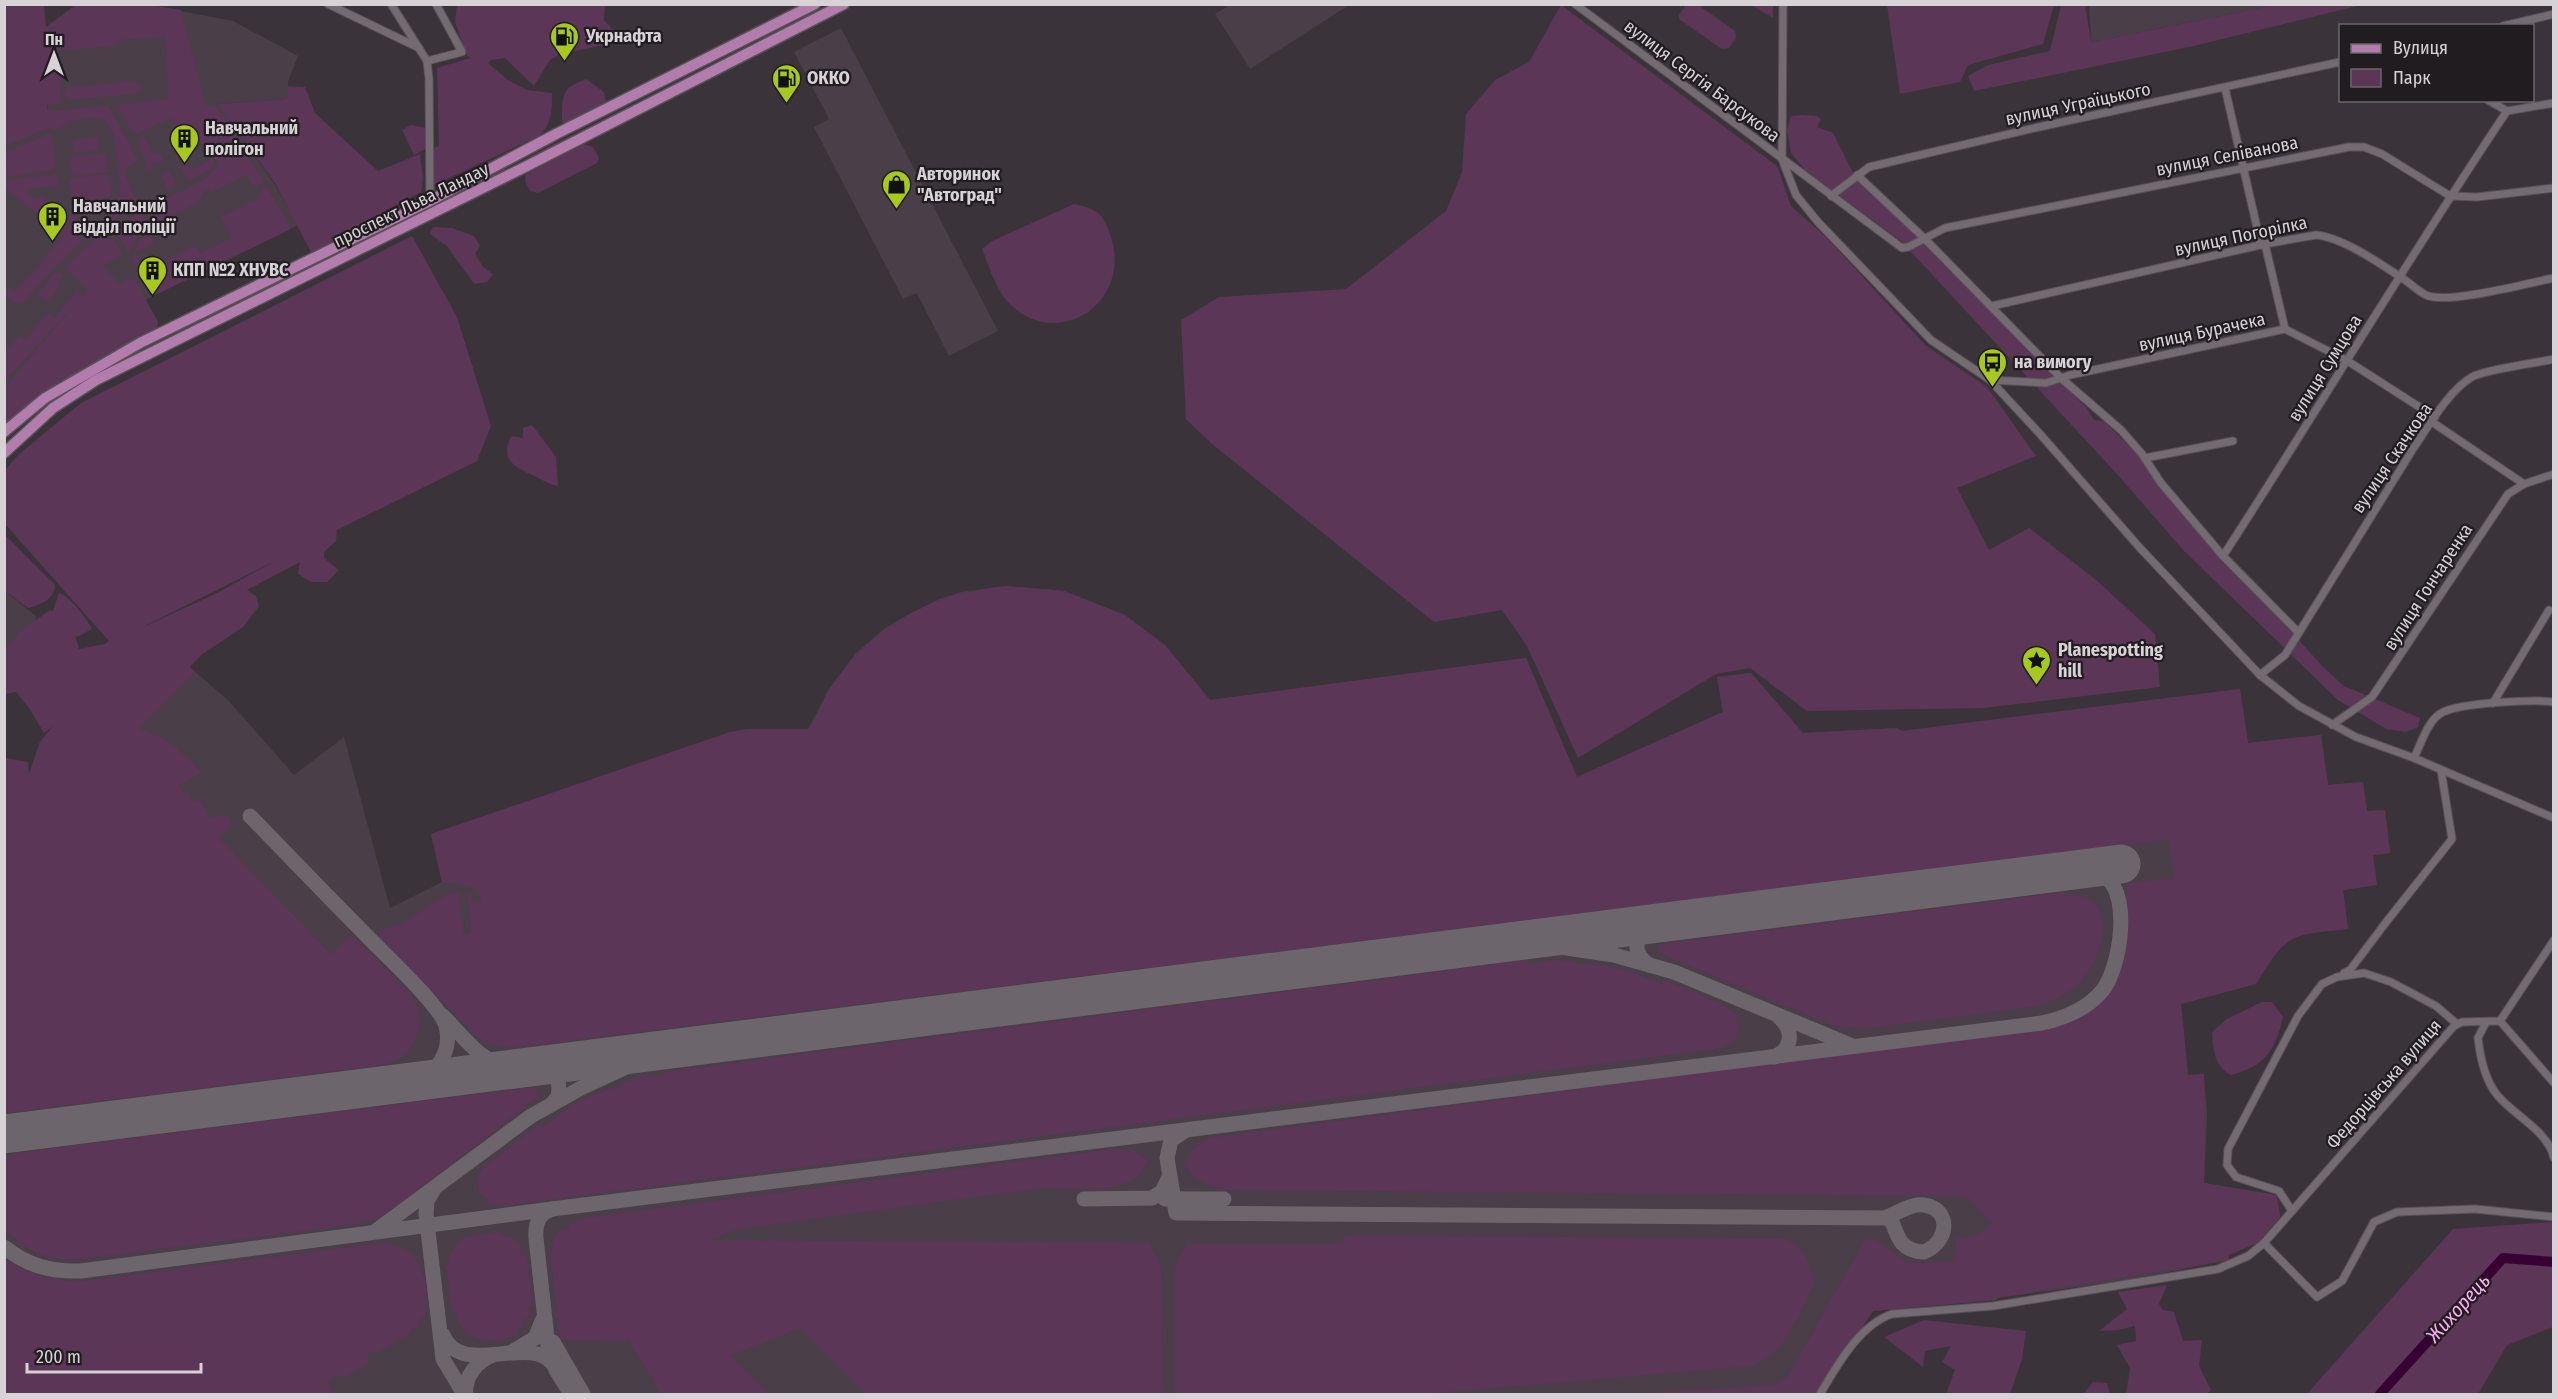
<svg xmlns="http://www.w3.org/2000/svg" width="2558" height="1399" viewBox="0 0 2558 1399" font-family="'Fira Sans Condensed',sans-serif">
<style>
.built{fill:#4a3e48}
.green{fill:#5b3657;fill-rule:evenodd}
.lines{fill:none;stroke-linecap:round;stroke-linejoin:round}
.river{stroke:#370134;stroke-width:10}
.taxiway{stroke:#6c666c;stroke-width:15}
.runway{stroke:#6c666c;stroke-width:39}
.minor-casing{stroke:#585257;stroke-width:9}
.primary-casing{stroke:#585257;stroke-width:13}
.minor{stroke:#746b72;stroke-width:7}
.primary{stroke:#b27dac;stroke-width:10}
.labels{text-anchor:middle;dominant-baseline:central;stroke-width:4.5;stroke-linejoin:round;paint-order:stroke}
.poi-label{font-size:18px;font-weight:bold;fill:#d7d2d6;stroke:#201c1f;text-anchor:start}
.street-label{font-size:18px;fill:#d7d2d6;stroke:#201c1f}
.water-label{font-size:20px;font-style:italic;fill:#feabf4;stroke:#201c1f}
</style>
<rect width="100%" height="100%" fill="#3b333a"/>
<g class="built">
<path d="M2089,4L2275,5L2091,42Z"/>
<path d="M76,5H150L233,21L298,56L288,82V99L219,104L275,185L298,225L125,310L5,423V128L48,118L46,27Z"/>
<path d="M1230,5V4L1349,5L1250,69L1215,14Z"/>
<path d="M841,28L998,331L949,356L917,293L903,299L814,127L829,119L794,52Z"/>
<path d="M1006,586L1064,591L1125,615L1165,645L1210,700L1526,658L1577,777L1723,712L1717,677L1751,673L1803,733L1897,728L1902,731L2240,689L2248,743L2321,735L2328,785L2363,782L2367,811L2385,810L2390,853L2373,855L2377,885L2343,890L2348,929L2300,934L2276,950L2256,984L2181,1004L2188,1075L2204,1074L2207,1117L2204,1183L2271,1194L2277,1196L2280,1217L2258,1243L2228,1255L2229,1260L2128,1280L1997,1298V1300L1873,1311L1817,1394H5V812L19,803L40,742L150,633L228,700L294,775L344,737L390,908L442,882L431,834L738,730L808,729L828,691L840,675L855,654L885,628L939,599L961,592Z"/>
<path d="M5,591L37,617L5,669Z"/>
</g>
<g class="green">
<path d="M5,4L44,5L46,27L76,5H150L181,10L206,106H216L264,182L254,187L247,175L210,193L208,190L203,192L198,203L155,223L147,208C167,195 210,184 219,162L216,159L209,171L188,180L180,167L186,163L190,170L212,159L204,142L186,151L184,148L178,152L179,156L177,157L171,146L183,143L172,118L134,135L118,108L121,104L168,99L165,37L119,40V44L114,46L58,51L61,101L59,104L47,105L48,111L104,106L109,107L137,158L135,163L125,169V174L136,199V205L87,241L66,216L72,215L89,223H100L115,213L121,201L114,134L104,120C88,115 71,119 58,130L47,129L5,146Z"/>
<path d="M457,5H605L604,20L623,41L560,54L550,60L534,86L505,58L491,60L488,63L508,80L527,90L552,93C552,110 552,124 539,136L434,185L430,182V149L439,146L437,68L470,58L467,56L455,22Z"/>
<path d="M831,5H838L528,160L527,158Z"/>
<path d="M1561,5L1777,166L1791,206L1827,238L1925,345L1987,387L2036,456L1957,488L1989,550L2029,528L2095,579L2155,634L2160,687L1984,708L1807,711L1750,668L1716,674L1578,758L1527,646L1502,610L1434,622L1212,444L1186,419L1181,320L1219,297L1346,289L1446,211L1462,172L1466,114L1495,80L1529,62Z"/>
<path d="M1686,5H1698L1735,31L1736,38L1729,48L1722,49L1679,19V15Z"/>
<path d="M1752,5H1773V18Z"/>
<path d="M1887,5H2054L2043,44L1968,65L1960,82L1900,94Z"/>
<path d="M2061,5H2085L2091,42L2275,5H2361L2194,46L1974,91L1968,76L1988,65L2050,51Z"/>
<path d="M586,79L604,92L606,103L564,125C561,120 562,117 562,111C563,90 566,87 586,79Z"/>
<path d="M133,81L140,84V90L135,94L70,100L65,96V91L70,87Z"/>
<path d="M288,86L305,87L315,113L378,171L420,154L423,179L421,192L383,212L376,222L312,254L276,185L218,104L287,99Z"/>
<path d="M1802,115L1817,116L1821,119L1817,127L1833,133L1853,173L1896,211L2021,340L2027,350L2086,407L2094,420L2104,421L2137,454L2161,487L2323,667L2344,686L2420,718L2418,727L2406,732L2386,729L2338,700L2184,551L2117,474L1901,241L1805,170L1791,153L1787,130L1791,116Z"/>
<path d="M411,125L426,128L425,149L414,155L402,130Z"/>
<path d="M49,134H52L56,170L5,177V165L7,164L5,152Z"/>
<path d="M144,136L153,155L159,152L164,162L161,163L160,161L152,164L153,168L143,173L148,166L139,148V140Z"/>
<path d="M97,137L99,150L74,153L72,140Z"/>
<path d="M584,144L593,147L599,158L597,163L538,193L530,191L525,181L526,174Z"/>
<path d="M105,153L108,172L72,176L70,157Z"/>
<path d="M505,168L506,171L427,211L426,209Z"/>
<path d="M169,170L176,186L168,190L160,175Z"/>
<path d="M57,174L59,201L57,186L28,189L29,195L32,198L44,196L45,202L53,201L54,206H61L63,217L83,244L74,248L23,302L16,304L5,295V285L14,292L46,259L45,256L63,236L61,234L63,232L58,227L55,229L5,187V180Z"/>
<path d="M109,174L112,197L72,202L69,178Z"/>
<path d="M266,185L291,229L155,295L153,292L149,293L131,257L141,239L150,235L155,244L135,253L141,265L160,256L163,261L195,245L199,253L232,238L221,217L243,205L255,201Z"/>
<path d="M1074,204C1097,209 1102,212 1110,234C1134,300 1061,351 1012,306C996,292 990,268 982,249L992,241Z"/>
<path d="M141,210L149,225L142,231L128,252L116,229Z"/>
<path d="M422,211L423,213L177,334Z"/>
<path d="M433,227L452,228L474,236L480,246L475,254L483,267L493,274L487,282L474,284L447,246L430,234Z"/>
<path d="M105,236L115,241L122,255L102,266L120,284L129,278L136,281L158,322L157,331L66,382L58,383L39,396L38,402L5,433V387L81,298L5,380V352L19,336L25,340L48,313L55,318L77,290L82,296L88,290L65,267L96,239Z"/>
<path d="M412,236L457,317L491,426L477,461L337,530L336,541L324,552V558L339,570L327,582H311L298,574L300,562L247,590L256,596L259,606L243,627L201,655L190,667L195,672L139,729C166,737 182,751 201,773L179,785L183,794L188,791L192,801L200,800L209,818L227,815L232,825L219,838L331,954L351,935C367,951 412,989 418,1008C420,1017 419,1027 416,1036C412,1053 399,1061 383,1065L5,1113V751V758L28,762L29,774L40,742L53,726L44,733L29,708L16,692L5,694V651L19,632L50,610L53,611L59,593C69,595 88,620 92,629L77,637L75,635L79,649L105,644L109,641L5,524V470L19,454L81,403ZM275,561L215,594L139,629Z"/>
<path d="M59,272L63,276L58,282L61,285L47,302L37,294L54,274Z"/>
<path d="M532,425L556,457L558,486C548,484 541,479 532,475C513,466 500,460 511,436L523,438V428Z"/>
<path d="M5,535L55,585C55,599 40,605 28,608L5,591Z"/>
<path d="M1006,586L1064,591L1125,615L1166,646L1210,700L1526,658L1577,777L1723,712L1717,677L1751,673L1803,733L1897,728L1902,731L2240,689L2248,743L2321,735L2328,785L2363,782L2367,811L2385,810L2390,853L2373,855L2377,885L2343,890L2348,929C2290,935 2287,933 2256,984L2181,1004L2188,1075L2204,1074V1183L2271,1194L2277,1196L2280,1217L2258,1243L2228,1255L2229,1260L1997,1298L1996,1300L1873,1311L1817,1394H1630L1774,1385L1788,1376L1865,1240H1875L1907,1263L1955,1262L1956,1238L1976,1236L1992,1223L1969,1198L1958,1196L1222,1190C1187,1177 1169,1163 1208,1138L2033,1029C2117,1009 2131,963 2126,884L2174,878L2169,839L513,1048L487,1043L475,1034L378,935C384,926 391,929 399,925C421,915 435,895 459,892L464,935L471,934L467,894H472L473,903L481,902L480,894H476V889L468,886L442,882L431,834L730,732L747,729H808C818,718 821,701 830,688C874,624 929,594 1006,586Z"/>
<path d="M2065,892L2066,895C2117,889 2106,953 2083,979C2069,995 2051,1003 2031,1007L1862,1029H1858L1857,1027L1844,1028L1825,1022L1824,1018L1817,1019L1662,954L1657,949L1660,944Z"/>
<path d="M1528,960L1529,964L1558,960L1574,962L1575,964C1606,962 1633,972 1661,984L1664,980L1729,1007L1728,1010L1736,1014L1737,1023L1740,1025C1737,1036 1736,1043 1723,1045V1048L501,1206L490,1204L479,1192L478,1177L483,1167L540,1124L543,1127C567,1108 592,1091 623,1086V1083L638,1078L663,1075V1072Z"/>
<path d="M2262,1002H2272L2283,1017C2275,1051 2265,1066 2231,1075C2214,1066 2213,1049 2212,1032L2227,1019Z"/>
<path d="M532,1087L539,1092L535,1099L402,1202L398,1203V1206L386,1211L385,1214L375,1220L360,1221V1224L72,1260C44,1258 23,1249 5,1229V1158L15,1156V1153Z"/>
<path d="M1114,1149L1134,1151L1149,1162L1135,1179L1110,1189L1042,1188L738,1229L710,1240L1150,1243L1161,1267L1163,1394H867L801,1328L730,1356L768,1394H661L629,1341L560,1340L550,1251L553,1250L552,1242L559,1231L570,1229V1223L577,1222V1219Z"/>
<path d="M2553,1222V1327L2507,1345L2478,1394H2307L2453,1229Z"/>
<path d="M499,1232L506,1237H511L520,1246L521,1255H525L527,1259L532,1304L529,1307L530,1316L523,1321V1328H517V1335C493,1345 461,1343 456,1313L452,1312L446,1265L450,1264L449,1257L457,1244L461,1243V1240L465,1237Z"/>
<path d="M1343,1236L1782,1238C1803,1246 1814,1263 1813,1286C1797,1316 1786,1355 1751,1366L1423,1394H1175V1266L1187,1244H1343Z"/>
<path d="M389,1242L390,1245C416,1244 426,1273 427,1297C427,1304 425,1308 425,1315L418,1321L419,1328L411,1329V1333L379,1352L369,1353L368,1364L346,1377L337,1375L327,1381L335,1394H5V1259C28,1275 54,1282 83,1281Z"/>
<path d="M2167,1285L2159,1304L2163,1310L2174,1312L2183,1341L2202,1340L2199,1366L2211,1390L2207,1394H2126L2130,1368L2117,1345L2136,1341L2135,1326L2118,1330L2099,1331L2127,1309L2118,1292Z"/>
<path d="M1924,1320L2026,1331L2022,1359L2010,1394H1946L1955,1370L1942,1362L1951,1346L1925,1351L1923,1367L1884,1337Z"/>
<path d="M2093,1382L2107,1383L2110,1394H2083Z"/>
</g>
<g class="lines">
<path class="river" d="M2380,1394L2503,1258L2554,1262"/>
<g class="taxiway">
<path d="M250,816C289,856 328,897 368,937C385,955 440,1005 446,1026C452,1049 439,1068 422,1081"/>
<path d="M1482,946H1553L1614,955L1674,972L1850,1045"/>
<path d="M1649,965C1629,951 1636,934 1655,924"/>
<path d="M443,1016C464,1037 482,1064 512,1069"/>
<path d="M1774,1057C1793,1049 1794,1030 1779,1017"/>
<path d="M539,1066C556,1068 561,1081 558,1097L551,1105"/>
<path d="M1185,1131L1171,1140L1167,1158L1176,1213L1884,1218L1891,1219C1898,1238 1901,1251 1924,1252C1950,1241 1951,1209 1924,1205C1910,1203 1897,1214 1884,1218"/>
<path d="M433,1191L427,1201L426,1214L443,1359L464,1394"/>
<path d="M1084,1199L1152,1198L1162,1192L1169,1177"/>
<path d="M1165,1199H1224"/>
<path d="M552,1209C538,1214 535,1224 536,1238L548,1347L556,1370L571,1394"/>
<path d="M377,1230L531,1116L581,1088L633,1064L729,1042"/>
<path d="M4,1247C28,1266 51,1272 81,1271L552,1209L2042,1023C2065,1018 2087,1009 2102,991C2120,969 2131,898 2107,878C2098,870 2088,870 2077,870"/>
<path d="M443,1335C461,1379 530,1333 553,1364"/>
<path d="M553,1342L583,1394"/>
<path d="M512,1352L535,1338L543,1319"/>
<path d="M466,1394C464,1377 477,1361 493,1355"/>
</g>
<path class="runway" d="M4,1134L2121,864"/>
<defs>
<g id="minor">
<path d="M328,4L419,48"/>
<path d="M391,4L427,61L429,79L430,201"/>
<path d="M1575,4L1902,248L1908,247L1945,228L2349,147H2364L2382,154L2450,196L2477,197L2554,188"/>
<path d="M1783,4L1782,159L1796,195L1818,222L1931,340L1990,380L2040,434L2140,548L2260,675L2299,706L2356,737L2414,758L2554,818"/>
<path d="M2503,26L2554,14"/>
<path d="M427,61L462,52L436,4"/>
<path d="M2225,88L2261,245"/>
<path d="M2507,111L2554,103"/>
<path d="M1857,175L1924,238L2061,378L2121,430L2142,454L2161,483L2223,556L2298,632"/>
<path d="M1831,196L1869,167L2039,127L2340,62"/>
<path d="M2265,244L2285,329"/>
<path d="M1992,306L2265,244L2316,235C2341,237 2378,262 2399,276C2408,281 2416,290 2426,295C2446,305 2528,283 2554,278"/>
<path d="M1990,380L2046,383L2070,375L2285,329L2346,360L2435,417"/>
<path d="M2432,422L2524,484"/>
<path d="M2145,458L2233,441"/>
<path d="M2223,556C2319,408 2409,257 2507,111L2488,100"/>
<path d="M2260,675L2285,655L2413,449C2428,427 2449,390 2472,377C2483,370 2537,363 2554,359"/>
<path d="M2493,703L2549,610"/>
<path d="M2332,725L2372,697L2508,494L2524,484L2554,474"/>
<path d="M2414,758C2421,744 2428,719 2443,712C2462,703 2532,699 2554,702"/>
<path d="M2344,973L2350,970L2387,921L2452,839L2441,770"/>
<path d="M2500,1021L2554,1083"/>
<path d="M2486,1022L2478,1038C2480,1056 2485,1081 2498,1096C2515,1116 2548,1131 2554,1158"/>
<path d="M2292,1211L2279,1191L2236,1177L2227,1165L2228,1149L2298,1016L2322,984L2337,977L2364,973L2391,982L2436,1006L2457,1024"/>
<path d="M2264,1243L2317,1297L2342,1281L2374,1222L2397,1212L2475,1209L2554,1217"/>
<path d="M1820,1394C1837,1366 1859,1325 1892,1314L1993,1306L2218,1269L2248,1256L2264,1243L2454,1026L2462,1022L2500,1021L2554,940"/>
</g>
<g id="primary">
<path d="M4,432L45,398L140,343L430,201L556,134L815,4"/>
<path d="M4,453L53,408L96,380L527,166L844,4"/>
</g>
</defs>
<use href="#minor" class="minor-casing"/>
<use href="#primary" class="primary-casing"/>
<use href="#minor" class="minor"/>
<use href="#primary" class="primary"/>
</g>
<defs>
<symbol id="fuel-pin" viewBox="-11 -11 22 30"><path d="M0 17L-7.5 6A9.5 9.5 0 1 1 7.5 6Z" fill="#a7c81f" stroke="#201c1f"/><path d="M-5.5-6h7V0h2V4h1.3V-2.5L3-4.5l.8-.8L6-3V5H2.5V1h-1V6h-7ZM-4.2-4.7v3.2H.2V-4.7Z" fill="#111"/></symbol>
<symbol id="building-pin" viewBox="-11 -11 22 30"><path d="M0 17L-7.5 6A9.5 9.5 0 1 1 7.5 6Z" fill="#a7c81f" stroke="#201c1f"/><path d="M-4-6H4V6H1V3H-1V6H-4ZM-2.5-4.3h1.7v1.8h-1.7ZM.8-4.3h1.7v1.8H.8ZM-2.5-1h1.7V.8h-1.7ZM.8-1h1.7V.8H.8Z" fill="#111"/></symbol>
<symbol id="shop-pin" viewBox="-11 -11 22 30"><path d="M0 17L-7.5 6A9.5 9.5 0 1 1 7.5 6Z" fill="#a7c81f" stroke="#201c1f"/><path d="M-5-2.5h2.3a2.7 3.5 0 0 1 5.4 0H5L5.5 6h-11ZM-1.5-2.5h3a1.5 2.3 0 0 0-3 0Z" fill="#111"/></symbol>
<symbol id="bus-pin" viewBox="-11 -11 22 30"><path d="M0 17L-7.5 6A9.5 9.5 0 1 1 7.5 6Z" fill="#a7c81f" stroke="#201c1f"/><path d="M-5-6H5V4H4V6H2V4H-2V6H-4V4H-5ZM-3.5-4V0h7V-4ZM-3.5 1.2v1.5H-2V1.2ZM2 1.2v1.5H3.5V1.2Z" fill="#111"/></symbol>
<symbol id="sight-pin" viewBox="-11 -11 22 30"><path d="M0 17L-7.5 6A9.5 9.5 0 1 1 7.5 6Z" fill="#a7c81f" stroke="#201c1f"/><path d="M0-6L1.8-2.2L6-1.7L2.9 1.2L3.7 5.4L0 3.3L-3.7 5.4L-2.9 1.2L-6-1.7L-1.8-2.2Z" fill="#111"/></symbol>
</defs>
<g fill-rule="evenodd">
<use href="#fuel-pin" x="548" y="20" width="33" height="45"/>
<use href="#fuel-pin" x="770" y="62" width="33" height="45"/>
<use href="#building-pin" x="168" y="122" width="33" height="45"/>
<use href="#shop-pin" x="880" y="168" width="33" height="45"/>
<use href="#building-pin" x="36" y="200" width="33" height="45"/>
<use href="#building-pin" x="136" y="254" width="33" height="45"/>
<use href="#bus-pin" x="1976" y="346" width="33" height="45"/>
<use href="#sight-pin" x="2020" y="644" width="33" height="45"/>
</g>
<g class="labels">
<g class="poi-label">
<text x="586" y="36">Укрнафта</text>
<text x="807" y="78">ОККО</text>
<text x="205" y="128">Навчальний<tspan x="205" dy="21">полігон</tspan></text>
<text x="917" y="174">Авторинок<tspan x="917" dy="21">"Автоград"</tspan></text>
<text x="73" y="206">Навчальний<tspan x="73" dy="21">відділ поліції</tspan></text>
<text x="173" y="270">КПП №2 ХНУВС</text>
<text x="2014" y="362">на вимогу</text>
<text x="2058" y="650">Planespotting<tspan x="2058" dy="21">hill</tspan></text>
</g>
<g class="street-label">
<text transform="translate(1702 81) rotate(37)">вулиця Сергія Барсукова</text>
<text transform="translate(2078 104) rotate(-12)">вулиця Уграїцького</text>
<text transform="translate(2227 156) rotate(-11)">вулиця Селіванова</text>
<text transform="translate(411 205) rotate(-26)">проспект Льва Ландау</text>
<text transform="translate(2241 236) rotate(-12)">вулиця Погорілка</text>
<text transform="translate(2202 332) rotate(-12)">вулиця Бурачека</text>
<text transform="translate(2325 368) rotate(-58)">вулиця Сумцова</text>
<text transform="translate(2392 458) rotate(-56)">вулиця Скачкова</text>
<text transform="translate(2428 587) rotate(-57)">вулиця Гончаренка</text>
<text transform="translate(2384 1084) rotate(-49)">Федорцівська вулиця</text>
</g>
<g class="water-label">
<text transform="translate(2458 1308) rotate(-48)">Жихорець</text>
</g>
</g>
<rect width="2558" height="1399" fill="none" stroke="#d7d2d6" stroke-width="12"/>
<rect x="2339" y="24" width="195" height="78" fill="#201c1f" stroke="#696568" stroke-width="1.5"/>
<rect x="2351" y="44" width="30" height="9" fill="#b27dac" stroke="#696568" stroke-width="1.5"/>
<text x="2393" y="54" font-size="18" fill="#d7d2d6">Вулиця</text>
<rect x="2351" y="69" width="30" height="18" fill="#5b3657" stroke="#696568" stroke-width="1.5"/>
<text x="2393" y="84" font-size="18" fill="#d7d2d6">Парк</text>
<g transform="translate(54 54)" stroke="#201c1f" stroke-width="4.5" paint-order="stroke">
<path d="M0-4.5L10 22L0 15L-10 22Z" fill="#d7d2d6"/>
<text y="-9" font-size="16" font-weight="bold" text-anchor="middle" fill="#d7d2d6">Пн</text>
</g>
<path d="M27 1363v9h174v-9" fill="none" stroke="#d7d2d6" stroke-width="3"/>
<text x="36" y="1363" font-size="18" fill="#d7d2d6" stroke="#201c1f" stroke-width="4.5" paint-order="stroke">200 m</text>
</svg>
